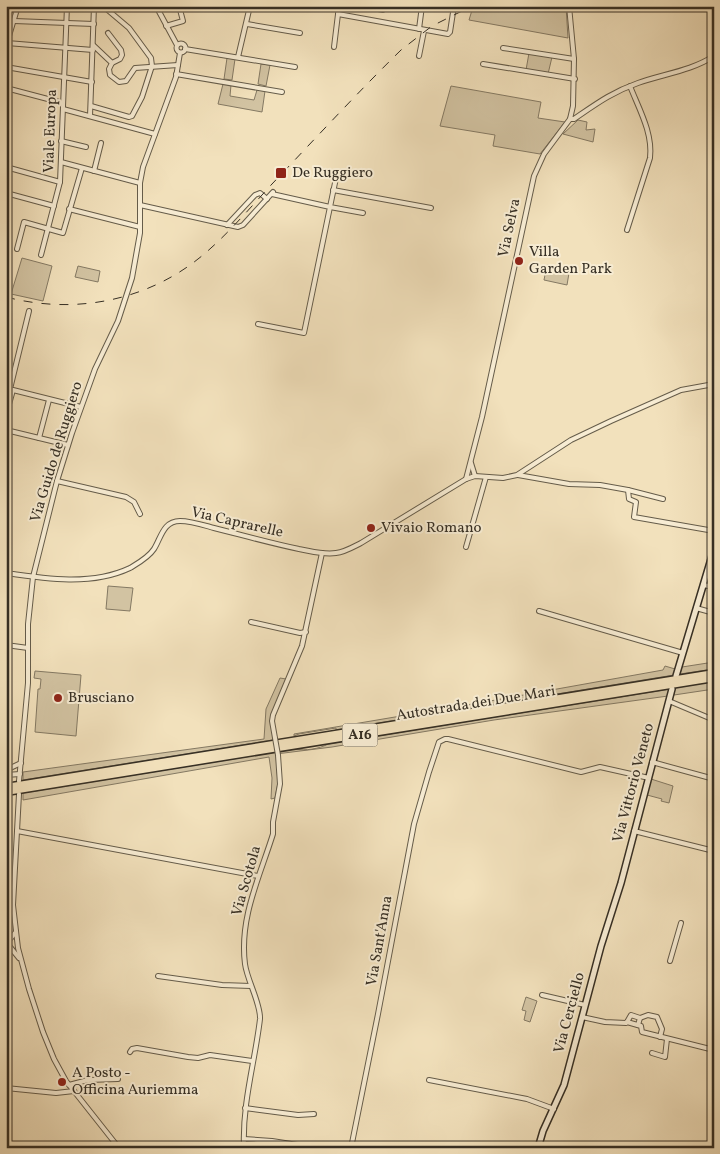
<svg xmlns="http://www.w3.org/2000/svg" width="720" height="1154" viewBox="0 0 720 1154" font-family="Vollkorn,serif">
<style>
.green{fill:#d2c3a2;stroke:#847963}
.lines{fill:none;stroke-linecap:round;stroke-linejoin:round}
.street-casing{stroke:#655c4a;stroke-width:6}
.secondary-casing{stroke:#362f24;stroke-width:8}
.highway-casing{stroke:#362f24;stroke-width:9}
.street{stroke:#f7ecd3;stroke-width:4}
.secondary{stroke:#f7ecd3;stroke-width:5}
.highway{stroke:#f2e1bc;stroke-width:6}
.rail{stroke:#362f24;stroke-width:1;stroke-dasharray:9 9;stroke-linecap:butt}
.street-bridge-casing{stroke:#655c4a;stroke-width:6;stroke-linecap:butt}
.street-bridge{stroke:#f7ecd3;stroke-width:4}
.poi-dot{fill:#8f2418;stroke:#f7ecd3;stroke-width:2}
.labels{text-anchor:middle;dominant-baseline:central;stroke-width:4;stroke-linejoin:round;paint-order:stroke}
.shield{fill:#f7ecd3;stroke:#706858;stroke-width:1}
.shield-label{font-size:14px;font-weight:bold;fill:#362f24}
.street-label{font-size:15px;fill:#362f24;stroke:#f7ecd3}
.poi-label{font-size:15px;fill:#362f24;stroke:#f7ecd3;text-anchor:start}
</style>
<rect width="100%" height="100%" fill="#f2e1bc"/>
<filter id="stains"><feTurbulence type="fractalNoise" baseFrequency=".004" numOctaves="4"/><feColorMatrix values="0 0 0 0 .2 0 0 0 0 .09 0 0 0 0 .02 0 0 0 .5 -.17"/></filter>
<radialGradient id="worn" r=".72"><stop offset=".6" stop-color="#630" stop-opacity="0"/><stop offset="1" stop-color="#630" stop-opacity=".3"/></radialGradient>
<g class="green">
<path d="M476,6H566L568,38L469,20L473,7Z"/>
<path d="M529,53L552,57L548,74L526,70Z"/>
<path d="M227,58L235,59L232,80L224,79Z"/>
<path d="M261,64L270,65L266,86L258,84Z"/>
<path d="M223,84L231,85L230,96L254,100L257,90L265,91L262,112L218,104Z"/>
<path d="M451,86L541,102L538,118L565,122L540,154L493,146L495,135L440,126Z"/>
<path d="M578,120L587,122L586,130L595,129L593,142L563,134Z"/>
<path d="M22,258L52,266L43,301L11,294Z"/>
<path d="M547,265L566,269V272L569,273L567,285L544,280Z"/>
<path d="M78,266L100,271L98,282L75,277Z"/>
<path d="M108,586L133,588L130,611L106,609Z"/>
<path d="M714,662V669L680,674L682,667Z"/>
<path d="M665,666L675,669L674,675L336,730V728L299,734L294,736V734L490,701L663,670Z"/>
<path d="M35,671L81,675L76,736L35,732L38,689H40L41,679L34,678Z"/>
<path d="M280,678L286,679L273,711V740L23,780V772L264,739L266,709Z"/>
<path d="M714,681V689L674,695L675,688Z"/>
<path d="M670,689L668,696L494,720L332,747L276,754L278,783L275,798L271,799L272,778L269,757L23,800V793L295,749C305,751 319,749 328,744Z"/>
<path d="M651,779L673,786L669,803L661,801L662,799L647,795Z"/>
<path d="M526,997L537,1001L530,1022L524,1020L526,1011L522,1010Z"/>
</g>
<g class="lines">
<defs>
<g id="street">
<path d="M156,6L177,45"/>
<path d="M364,6L383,10"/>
<path d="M338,14L448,34L450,32L454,6"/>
<path d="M14,21L94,24"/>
<path d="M247,24L300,33"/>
<path d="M166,26L183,21L179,6"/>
<path d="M419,29L422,6"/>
<path d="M108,33L121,50L122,55L120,59L112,63"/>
<path d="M7,43L93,50"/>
<circle cx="181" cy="48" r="4.5"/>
<path d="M93,45L112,63L109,69L110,75L119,82L126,81L135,68L178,65"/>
<path d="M6,46L18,6"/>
<path d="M334,47L339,6"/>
<path d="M503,48L574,59"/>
<path d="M185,49L295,67"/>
<path d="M419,56L424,31"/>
<path d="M238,57L250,6"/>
<path d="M483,64L575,79"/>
<path d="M6,67L92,82"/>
<path d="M176,74L282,92"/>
<path d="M6,88L63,103"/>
<path d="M91,106L129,117L132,116L142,97L152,66L151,58L129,28L103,6"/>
<path d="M63,109L155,134"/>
<path d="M90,116L94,6"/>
<path d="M570,119H574C596,104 612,92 638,83C663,74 691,71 714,56"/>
<path d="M61,141L86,147"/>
<path d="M61,162L140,183"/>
<path d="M6,167L60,182"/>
<path d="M94,171L101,143"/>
<path d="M336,178L330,207L363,213"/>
<path d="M333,190L431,208"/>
<path d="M6,193L54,206"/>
<path d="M140,205L238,227L243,225L273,192"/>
<path d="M69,209L140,227"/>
<path d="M227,225L255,195L260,193L267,199"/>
<path d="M627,230L650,158C653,133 639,109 630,86"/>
<path d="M17,249L24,222L63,233L82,168"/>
<path d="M41,255L60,182L67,6"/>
<path d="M258,324L304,333L330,207L272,194"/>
<path d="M10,389L29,311"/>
<path d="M6,415L13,390L81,407"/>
<path d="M6,430L68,445"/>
<path d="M39,438L49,400"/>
<path d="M471,463L475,476"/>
<path d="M518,475L569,484L600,485L628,490L663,499"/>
<path d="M466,479L482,417L534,176L544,154L570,119L573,106L574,59L569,6"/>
<path d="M57,481L126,497L134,502L140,514"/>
<path d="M628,490L629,499L636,502L634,517L714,531"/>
<path d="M466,547L486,477"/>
<path d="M6,573C46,579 92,586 130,568C138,563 148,558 154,549C161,538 163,521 180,521C191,521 203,525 214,528C242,535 270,543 299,549C311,551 323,555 336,553C345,552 353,547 361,543L466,479L475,476L503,478L517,475L571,440L611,421L681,390L714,384"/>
<path d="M703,585L714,587"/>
<path d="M696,608L714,613"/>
<path d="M539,611L683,653"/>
<path d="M251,622L300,633L306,632"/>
<path d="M6,645L28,648"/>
<path d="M669,701L714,720"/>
<path d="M275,738L272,721L273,715L302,646L322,553"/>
<path d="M652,762L714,779"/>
<path d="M6,770L21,763"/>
<path d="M6,775L20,774"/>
<path d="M19,781L28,683V624L33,577L57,481L72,433L95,369L118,321L132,278L140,233V183L143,167L176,77L180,53"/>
<path d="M19,794L13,905L18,948L29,989L43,1032L54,1059L66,1081L119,1148"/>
<path d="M17,831L258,876"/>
<path d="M634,831L714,851"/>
<path d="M6,939L11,938L15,933"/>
<path d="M6,942L19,958"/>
<path d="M670,961L681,923"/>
<path d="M158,976L222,985L251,986"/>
<path d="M542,995L585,1005"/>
<path d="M582,1017L605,1022L626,1023L627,1022L641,1026L642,1032L714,1050"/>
<path d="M640,1018L648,1015L657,1017L662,1029L660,1037"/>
<path d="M627,1022L631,1015L640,1018L638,1025"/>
<path d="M130,1052L132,1049L137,1048L188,1057L198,1058L210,1055L252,1061"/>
<path d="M652,1053L665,1057L667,1039"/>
<path d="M429,1080L527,1099L554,1109"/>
<path d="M69,1085L88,1080L118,1079"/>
<path d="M6,1088L56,1093L74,1091"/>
<path d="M245,1108L298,1115L314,1114"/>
<path d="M244,1139L272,1141L317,1148"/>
<path d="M244,1148C242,1103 255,1062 260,1019C261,1004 247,980 245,964C239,918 260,876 273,834V822L280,784L278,755"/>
<path d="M351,1148L378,1014L414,824L429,772L439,742L445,739H448L581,772L600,767L649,778"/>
</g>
<g id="secondary">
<path d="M676,676L714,549"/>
<path d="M538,1148L543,1131L564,1085L601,946L621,883L672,689"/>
</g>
<g id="highway">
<path d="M6,787L714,673"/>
<path d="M6,792L714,678"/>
</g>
</defs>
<use href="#street" class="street-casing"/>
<use href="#secondary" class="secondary-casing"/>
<use href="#highway" class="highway-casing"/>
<use href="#street" class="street"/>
<use href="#secondary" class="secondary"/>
<use href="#highway" class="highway"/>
<path class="rail" d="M6,297C75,315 148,301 203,255C228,234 250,208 272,184C315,139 357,93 401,50L432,26L472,6"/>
<defs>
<path id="street-bridge" d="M275,738L278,755"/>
</defs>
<use href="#street-bridge" class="street-bridge-casing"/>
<use href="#street-bridge" class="street-bridge"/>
</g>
<g class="poi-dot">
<rect x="275" y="167" width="12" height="12" rx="2.5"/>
<circle cx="519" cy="261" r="5"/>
<circle cx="371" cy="528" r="5"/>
<circle cx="58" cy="698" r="5"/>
<circle cx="62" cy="1082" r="5"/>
</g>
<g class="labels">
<rect class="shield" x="342.5" y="723.5" width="35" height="23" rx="4"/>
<g class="shield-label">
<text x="360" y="735">A16</text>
</g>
<g class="street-label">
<text transform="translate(51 131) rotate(-88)">Viale Europa</text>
<text transform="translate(510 228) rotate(-78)">Via Selva</text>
<text transform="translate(57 452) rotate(-73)">Via Guido de Ruggiero</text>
<text transform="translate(237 523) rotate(13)">Via Caprarelle</text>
<text transform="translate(476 704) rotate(-9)">Autostrada dei Due Mari</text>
<text transform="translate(634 783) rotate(-75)">Via Vittorio Veneto</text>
<text transform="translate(247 881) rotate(-74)">Via Scotola</text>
<text transform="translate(380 941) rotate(-80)">Via Sant'Anna</text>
<text transform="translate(570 1013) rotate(-75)">Via Cerciello</text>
</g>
<g class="poi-label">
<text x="292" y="173">De Ruggiero</text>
<text x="529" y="252">Villa<tspan x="529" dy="17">Garden Park</tspan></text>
<text x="381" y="528">Vivaio Romano</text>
<text x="68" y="698">Brusciano</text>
<text x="72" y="1073">A Posto -<tspan x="72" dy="17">Officina Auriemma</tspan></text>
</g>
</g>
<rect width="720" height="1154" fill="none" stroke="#f2e1bc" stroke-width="25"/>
<rect x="8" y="8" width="705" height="1139" fill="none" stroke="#362f24" stroke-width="2.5"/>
<rect x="12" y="12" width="695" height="1129" fill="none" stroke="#362f24"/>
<rect width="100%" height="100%" filter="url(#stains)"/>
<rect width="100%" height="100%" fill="url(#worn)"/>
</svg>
